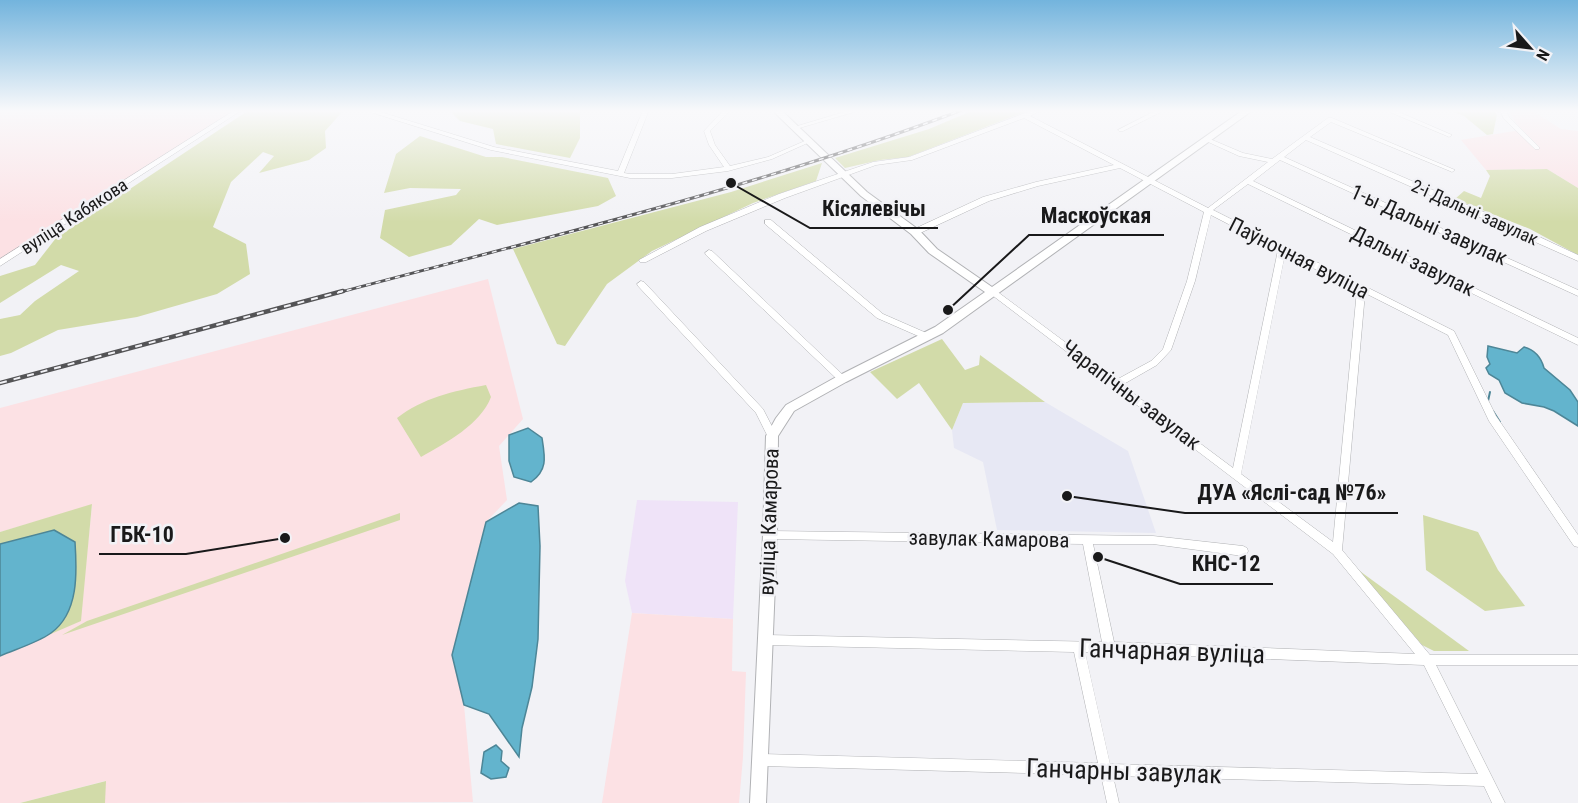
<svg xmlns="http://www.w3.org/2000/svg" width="1578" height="803" viewBox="0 0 1578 803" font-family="'Roboto Condensed',sans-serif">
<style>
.commercial{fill:#efe3f8}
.industrial{fill:#fce1e4}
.built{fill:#e7e8f4}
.green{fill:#d2dba9}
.water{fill:#63b4cd;stroke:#4d8697;stroke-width:1.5}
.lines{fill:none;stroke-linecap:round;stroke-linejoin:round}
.stream{stroke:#4d8697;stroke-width:2}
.minor-casing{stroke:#b1b2b5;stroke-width:1}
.tertiary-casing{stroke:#b1b2b5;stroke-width:2}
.minor{fill:#fff;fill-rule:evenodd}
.tertiary{fill:#fff;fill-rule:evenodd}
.rail-far1-casing{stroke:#545456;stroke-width:3}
.rail-casing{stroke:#545456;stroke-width:4.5}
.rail-far1{stroke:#f2f2f6;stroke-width:1.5;stroke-dasharray:5;stroke-linecap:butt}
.rail{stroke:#f2f2f6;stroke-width:2;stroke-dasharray:7;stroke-linecap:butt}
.labels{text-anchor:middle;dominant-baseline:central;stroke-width:5;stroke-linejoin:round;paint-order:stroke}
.far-street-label{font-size:18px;fill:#19191a;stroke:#f2f2f6}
.street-label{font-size:21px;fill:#19191a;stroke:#f2f2f6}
.near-street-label{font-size:26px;fill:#19191a;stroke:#f2f2f6}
.leader{fill:none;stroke:#19191a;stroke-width:2}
.callout-dot{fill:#19191a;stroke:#f2f2f6;stroke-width:2}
.callout-label{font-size:22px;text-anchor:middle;font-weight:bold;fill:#19191a;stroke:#f2f2f6;stroke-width:5;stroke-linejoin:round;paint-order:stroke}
</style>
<rect width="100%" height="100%" fill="#f2f2f6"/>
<path class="commercial" d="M637,500L738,502L733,619L632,613L625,581Z"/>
<g class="industrial">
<path d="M0,110H235L0,260Z"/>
<path d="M1508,110H1531L1561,129L1578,131V188L1547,169L1486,170L1461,140L1520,130Z"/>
<path d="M488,279L523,419L499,446L507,500L486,522L452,655L464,705L473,802L105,803V781L20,803H0V656L80,621L92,505L0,532V408Z"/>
<path d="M632,613L733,619L732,671L746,672L743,757L739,803H602Z"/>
</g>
<path class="built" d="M1045,402L1128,451L1156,533L997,530L983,462L954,448L952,430L963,403Z"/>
<g class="green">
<path d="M249,110H344L325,131L326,148L309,160L259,173L274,156L263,152L231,182L213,227L246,244L250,274L217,294L137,317L58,330L11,353L0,356V319L20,315L35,301L79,271L61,265L0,303V276L35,265L56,238Z"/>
<path d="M449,110H580V138L570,158L496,144L493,129L460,121Z"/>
<path d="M974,110H1030L908,157L880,160L845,168L835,158L929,129Z"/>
<path d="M1448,110H1494L1497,115L1493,134L1487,135L1464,116Z"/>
<path d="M420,136L486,157H502L608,178L616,196L598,206L497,225L479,219L451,245L409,257L380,238L385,210L456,195L461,189L410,188L384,193L396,154Z"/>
<path d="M822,163L816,181L753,203L652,251L607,284L565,346L557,344L513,249L731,192Z"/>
<path d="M1547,169L1578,188V255L1530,229L1455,199L1464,191L1481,198L1490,176L1486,170Z"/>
<path d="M942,339L965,370L979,365L980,355L1045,402L963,403L952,430L919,383L897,399L870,372Z"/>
<path d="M486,385L491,397C481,424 446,443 421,457L397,418C423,398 453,391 486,385Z"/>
<path d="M92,504L81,621L0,656V532Z"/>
<path d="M400,513V520L62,635L87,621Z"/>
<path d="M1423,515L1478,532L1498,570L1525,606L1485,611L1426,570Z"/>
<path d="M1357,569L1469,651H1434L1422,645Z"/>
<path d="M106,781L105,803H20Z"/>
</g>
<g class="water">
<path d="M1488,346L1517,353L1524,347C1535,350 1541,357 1544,368L1570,390L1578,402V426L1554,411L1544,407L1522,403L1505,393L1499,380L1489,374L1486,368L1490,364L1487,357Z"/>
<path d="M528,428L542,438C545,457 548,470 531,482L514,477L509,461V435Z"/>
<path d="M519,503L538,506L540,546L538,639L532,687L522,728L519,757L489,714L464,705L452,655L486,522Z"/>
<path d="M54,530L75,542C77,572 79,613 51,633C37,643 16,649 0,656V544Z"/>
<path d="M496,745L502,751L501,761L509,768L506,777L491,779L481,773L484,752Z"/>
</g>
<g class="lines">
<g class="stream">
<path d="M1488,401L1490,392"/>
<path d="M1493,411L1500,422"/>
</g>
<defs>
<g id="minor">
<path d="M235,110H242L0,266V259Z"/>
<path d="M364,110H374L494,147L618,171L643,110H649L624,173L630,174H672L724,167L709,145L704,131L724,110H731L710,131L715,145L730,166L768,157L807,140L809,139L812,141L772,159L728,171L672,178H630L491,150Z"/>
<path d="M851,110H861L796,129L791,128Z"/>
<path d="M1033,110H1042L1030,116L1208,208L1268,162L1239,156L1206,141V139H1210L1243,153L1272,159L1328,118H1332L1455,170L1452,172L1450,171L1331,122L1310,137L1514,225L1578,255V261L1306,140L1284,157L1578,290V296L1280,160L1253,181L1578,338V345L1248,184L1213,210L1454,331L1496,416L1578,535V547L1574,546L1489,421L1448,335L1365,293L1342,550L1430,655H1578V665H1436L1505,803H1492L1484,786L1113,776L1119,803H1107L1101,775L761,766L757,764L755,760L757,756L761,754L1098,763L1074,652L766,645L762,644L760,640L762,636L766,635L1102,642L1083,544L770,539L766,538L765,535L766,532L770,531L1153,536L1243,546L1247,548L1248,551L1247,554L1243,556L1153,544H1093L1114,642L1415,654L1333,554L988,292L992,289L995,290L1116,380L1151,361L1163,349L1187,281L1204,212L1120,168L1038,186L989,201L918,234H912V230L983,197L1036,182L1114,165L1024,118L912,160L876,165L785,198L706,231L646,262H640L639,260L700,227L779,194L873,162L909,157ZM1211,215L1278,250L1233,468L1122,385L1157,365L1171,350L1195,281ZM1285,254L1357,290L1333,542L1241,474ZM1085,652L1424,665L1478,774L1110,764Z"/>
<path d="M1157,110H1165L1123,131H1119L1118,130Z"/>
<path d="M1385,110H1394L1452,135L1449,137L1447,136Z"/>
<path d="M1500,110H1506L1509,117L1539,147V149H1535L1504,119Z"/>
<path d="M765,220H771L883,314L931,335L932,337L931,339H925L877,318L765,224Z"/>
<path d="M709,250L712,251L845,377L846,379L845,381H839L706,255L705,253Z"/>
<path d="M641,281L644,282L763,409L777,436L775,439H769L756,413L638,286L637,284Z"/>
</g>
<path id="tertiary" d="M772,110H781L867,192L919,230L937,249L992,287L1243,110H1253L943,333L846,382L794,411L778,436L777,535L766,803H750L763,535L766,436L776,418L786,405L838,376L935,327L985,292L929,253L911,234L861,196Z"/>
</defs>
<use href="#minor" class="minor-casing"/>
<use href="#tertiary" class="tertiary-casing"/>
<use href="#minor" class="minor"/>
<use href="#tertiary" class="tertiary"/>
<defs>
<path id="rail-far1" d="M337,293C547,237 759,187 962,110"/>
<path id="rail" d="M0,383L343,291"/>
</defs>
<use href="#rail-far1" class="rail-far1-casing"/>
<use href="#rail" class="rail-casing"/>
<use href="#rail-far1" class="rail-far1"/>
<use href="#rail" class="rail"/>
</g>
<linearGradient id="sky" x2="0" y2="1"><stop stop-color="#73b4dd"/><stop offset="0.5" stop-color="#f9f9fb"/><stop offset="1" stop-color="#f9f9fb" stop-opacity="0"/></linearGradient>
<rect width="1578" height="222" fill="url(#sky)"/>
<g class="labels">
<g class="far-street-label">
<text transform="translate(1475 212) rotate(24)">2-і Дальні завулак</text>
<text transform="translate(74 216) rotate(-33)">вуліца Кабякова</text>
</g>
<g class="street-label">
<text transform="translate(1429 225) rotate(24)">1-ы Дальні завулак</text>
<text transform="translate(1299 258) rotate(27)">Паўночная вуліца</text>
<text transform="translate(1413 261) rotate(26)">Дальні завулак</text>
<text transform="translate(1131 395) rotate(37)">Чарапічны завулак</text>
<text transform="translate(769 522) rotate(-88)">вуліца Камарова</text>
<text transform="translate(989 539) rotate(1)">завулак Камарова</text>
</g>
<g class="near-street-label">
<text transform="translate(1172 651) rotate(2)">Ганчарная вуліца</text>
<text transform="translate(1124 771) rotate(2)">Ганчарны завулак</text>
</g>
</g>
<path class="leader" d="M731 183L810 228H938M948 310L1029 235H1164M1067 496L1185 513H1398M285 538L186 554H99M1098 557L1180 584H1273"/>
<g class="callout-dot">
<circle cx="731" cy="183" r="6"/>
<circle cx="948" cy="310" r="6"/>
<circle cx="1067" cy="496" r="6"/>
<circle cx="285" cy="538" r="6"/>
<circle cx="1098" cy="557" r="6"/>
</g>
<g class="callout-label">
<text x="874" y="216">Кісялевічы</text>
<text x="1096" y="223">Маскоўская</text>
<text x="1292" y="500">ДУА «Яслі-сад №76»</text>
<text x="142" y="542">ГБК-10</text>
<text x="1226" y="571">КНС-12</text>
</g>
<g transform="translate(1530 48) rotate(118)" stroke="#f2f2f6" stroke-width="4.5" paint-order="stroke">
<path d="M0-4.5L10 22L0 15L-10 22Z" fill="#19191a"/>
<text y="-9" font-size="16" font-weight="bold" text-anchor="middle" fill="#19191a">N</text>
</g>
</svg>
